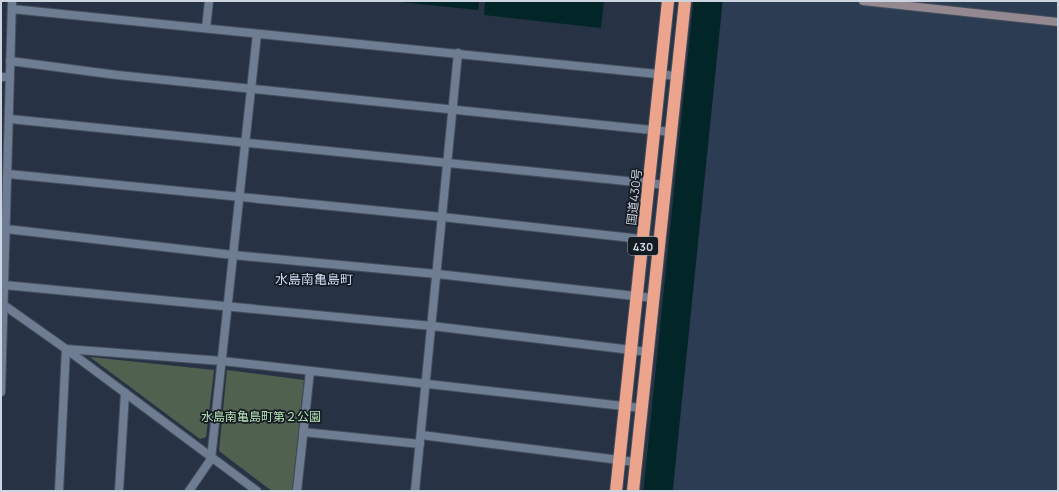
<svg xmlns="http://www.w3.org/2000/svg" width="1059" height="492" viewBox="0 0 1059 492" font-family="Manrope,'Noto Sans JP',sans-serif">
<style>
.built{fill:#2c3c53}
.green{fill:#50624f}
.water{fill:#022527}
.lines{fill:none;stroke-linecap:round;stroke-linejoin:round}
.stream{stroke:#022527;stroke-width:5}
.river{stroke:#022527;stroke-width:29}
.street-casing{stroke:#454f5e;stroke-width:10}
.secondary-casing{stroke:#454f5e;stroke-width:10}
.highway-casing{stroke:#454f5e;stroke-width:14}
.street{stroke:#6e7d91;stroke-width:8}
.secondary{stroke:#948990;stroke-width:8}
.highway{stroke:#eca48c;stroke-width:12}
.labels{text-anchor:middle;dominant-baseline:central;stroke-width:3.5;stroke-linejoin:round;paint-order:stroke}
.shield{fill:#151b23;stroke:#969da8;stroke-width:1}
.shield-label{font-size:11px;font-weight:bold;fill:#cdd5e1}
.street-label{font-size:12px;fill:#cdd5e1;stroke:#151b23}
.park-label{font-size:12px;fill:#b8e5b6;stroke:#151b23}
.neighbourhood-label{font-size:13px;fill:#cbdbf2;stroke:#151b23}
</style>
<rect width="100%" height="100%" fill="#273345"/>
<path class="built" d="M723,1H1058V491H673Z"/>
<g class="green">
<path d="M90,357L214,370L206,437L200,439Z"/>
<path d="M227,370L304,380L292,491H272L219,451Z"/>
</g>
<g class="water">
<path d="M390,1H479L478,10Z"/>
<path d="M485,1H604L601,28L484,15Z"/>
</g>
<g class="lines">
<path class="stream" d="M668,491L718,1"/>
<path class="river" d="M658,491L708,1"/>
<defs>
<g id="street">
<path d="M12,9L677,76"/>
<path d="M206,28L209,1"/>
<path d="M10,61L117,75L671,132"/>
<path d="M1,77H10"/>
<path d="M10,119L666,185"/>
<path d="M8,174L442,217L659,241"/>
<path d="M6,229L233,255L437,274L653,298"/>
<path d="M4,285L432,326L648,352"/>
<path d="M1,303L66,349L257,491"/>
<path d="M1,392L12,1"/>
<path d="M303,432L420,444"/>
<path d="M421,435L635,462"/>
<path d="M59,491L66,349L222,361L641,408"/>
<path d="M119,491L125,393"/>
<path d="M189,491L211,459L257,34"/>
<path d="M297,491L310,371"/>
<path d="M415,491L458,53"/>
</g>
<path id="secondary" d="M863,1L1058,22"/>
<g id="highway">
<path d="M616,491L668,1"/>
<path d="M633,491L685,1"/>
</g>
</defs>
<use href="#street" class="street-casing"/>
<use href="#secondary" class="secondary-casing"/>
<use href="#highway" class="highway-casing"/>
<use href="#street" class="street"/>
<use href="#secondary" class="secondary"/>
<use href="#highway" class="highway"/>
</g>
<g class="labels">
<rect class="shield" x="628" y="237" width="30" height="18" rx="3"/>
<g class="shield-label">
<text x="643" y="246">430</text>
</g>
<g class="street-label">
<text transform="translate(634 197) rotate(-84)">国道430号</text>
</g>
<g class="park-label">
<text x="261" y="416">水島南亀島町第２公園</text>
</g>
<g class="neighbourhood-label">
<text x="314" y="279">水島南亀島町</text>
</g>
</g>
<rect width="1059" height="492" fill="none" stroke="#cdd5e1" stroke-width="4"/>
</svg>
